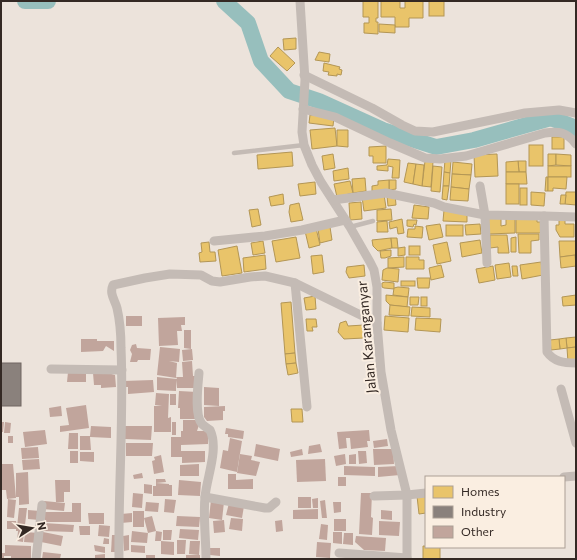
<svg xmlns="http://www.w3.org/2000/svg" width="577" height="560" viewBox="0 0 577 560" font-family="Commissioner,sans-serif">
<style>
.homes{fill:#e9c46a;stroke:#b39655}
.industry{fill:#8a817c;stroke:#706762}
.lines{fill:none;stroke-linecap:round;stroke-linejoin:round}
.river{stroke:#97bfbd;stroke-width:16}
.building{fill:#c1a59c}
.lane{stroke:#c4bbb5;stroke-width:4.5}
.street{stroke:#c4bbb5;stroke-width:9}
.labels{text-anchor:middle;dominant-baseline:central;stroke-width:4;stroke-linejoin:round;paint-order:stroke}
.street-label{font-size:14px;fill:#342924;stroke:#faeee1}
</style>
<rect width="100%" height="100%" fill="#ece3db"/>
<g class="homes">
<path d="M363,1H378V18H376V22H378V34L364,33V23H369V17H363Z"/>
<path d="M381,1H400V8H405V1H423V18H409V27H395V17H381Z"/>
<rect x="429" y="1" width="15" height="15"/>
<path d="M379,24L395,25V33L379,32Z"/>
<path d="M296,38V49L284,50L283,39Z"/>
<path d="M278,47L295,63L287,71L270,56Z"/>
<path d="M319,52L330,54L329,62L315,60Z"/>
<path d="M324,63L340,67L339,69L342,70L341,75L337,74V76L328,75L329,72L323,71Z"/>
<path d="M310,115L334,117L333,126L309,123Z"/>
<path d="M335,128L337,146L312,149L310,130Z"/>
<path d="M337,130H348V147L337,146Z"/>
<rect x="552" y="137" width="12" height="12"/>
<rect x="529" y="145" width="14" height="21"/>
<path d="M386,146V163H373V156H369V147Z"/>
<path d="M292,152L293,166L258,169L257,155Z"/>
<path d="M333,154L335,168L324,170L322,156Z"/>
<path d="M497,154L498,176L475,177L474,155Z"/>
<path d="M548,154H556V165L548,166Z"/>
<path d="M556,154L571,155V166L556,165Z"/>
<path d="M388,159L400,160L399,178H392L393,167L388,166V171L377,170V166L387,165Z"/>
<path d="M445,160H451L450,173L444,172Z"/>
<path d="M425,161L433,162L431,187L422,186Z"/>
<path d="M518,161H526V172H519Z"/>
<path d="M518,161L519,172H506V162Z"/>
<path d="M453,162L472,164L471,175L452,174Z"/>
<path d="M408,163L416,164L413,184L404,182Z"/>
<path d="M416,164L424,165L422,186L413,184Z"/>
<path d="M433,166L442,167L440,192L431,191Z"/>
<rect x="548" y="166" width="23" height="11"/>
<path d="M348,168L349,179L334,181L333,171Z"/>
<path d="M444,172L450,173L449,186H443Z"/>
<path d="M506,172H526L527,184H506Z"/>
<path d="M452,174L471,175L469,189L451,187Z"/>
<path d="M546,177H548V191H545Z"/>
<path d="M548,177H567L566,189L553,188V191H548Z"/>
<path d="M365,178L366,191L353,193L352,179Z"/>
<path d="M389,180H396V189L389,190Z"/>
<path d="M389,180V190L372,191V186L378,185V181Z"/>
<path d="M350,181L353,193L337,197L334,184Z"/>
<path d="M315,182L316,194L300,196L298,184Z"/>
<rect x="506" y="184" width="13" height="20"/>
<path d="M443,186H449L447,200L442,199Z"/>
<path d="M451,187L469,189L468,201L450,200Z"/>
<rect x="520" y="188" width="7" height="17"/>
<path d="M531,192L545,193L544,206L531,205Z"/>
<path d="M566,192H576V205L565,204Z"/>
<path d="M283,194L284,204L271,206L269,197Z"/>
<path d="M384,194L386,208L364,211L362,197Z"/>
<path d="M395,194L396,205L388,206L387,196Z"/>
<path d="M561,195H566L565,204H560Z"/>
<path d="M361,202L362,219L350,220L349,203Z"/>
<path d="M299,203L303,220L291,222L289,212L290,205Z"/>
<path d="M414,205L429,207L428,219L412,218Z"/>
<path d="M258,209L261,225L252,227L249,210Z"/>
<path d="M391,209L392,220L377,221V210Z"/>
<path d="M444,210L467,212V222L443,221Z"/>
<path d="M488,216H501V226L506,225V216H515V233L488,234Z"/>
<path d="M516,217H537V222H542V233H516Z"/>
<path d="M402,219L404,233L398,234L397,227L390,229L389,222Z"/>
<path d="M559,219H565V224H574V237H560L556,230V225H559Z"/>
<path d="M407,220H417L416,225L414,224L413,227L407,226Z"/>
<path d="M387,221L388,232H377V222Z"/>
<path d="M440,224L443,237L429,240L426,226Z"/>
<path d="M480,224L481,234L466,235L465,225Z"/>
<rect x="446" y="225" width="17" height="11"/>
<path d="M415,226L423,227L422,238L407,237L408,229H415Z"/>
<path d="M330,227L332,240L320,243L318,229Z"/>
<path d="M316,228L320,245L309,248L305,231Z"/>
<path d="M518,234H539V240L531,241V253H519Z"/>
<path d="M490,235H507L509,253H498V247L490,248Z"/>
<path d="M296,237L300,258L276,262L272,241Z"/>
<path d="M516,237V252H511V238Z"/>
<path d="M391,238L392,248L378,251L373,246L372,240Z"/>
<path d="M391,238H397L398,248H392Z"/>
<path d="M480,240L482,253L462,257L460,243Z"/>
<path d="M263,241L265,253L253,255L251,243Z"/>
<path d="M559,241H576V255L560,257Z"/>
<path d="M209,242L210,252H215L216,261L200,262L199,253L202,252L201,243Z"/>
<path d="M447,242L451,261L437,264L433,245Z"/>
<path d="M237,246L242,273L222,276L218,250Z"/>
<rect x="409" y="246" width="11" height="9"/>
<path d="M405,247V255L398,256V248Z"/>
<path d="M391,250V256L385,258H381L380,251Z"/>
<path d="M265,255L266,269L244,272L243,258Z"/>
<path d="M322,255L324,272L313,274L311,256Z"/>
<path d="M575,255L576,266L561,268L560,257Z"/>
<path d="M404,257V267L388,268V258Z"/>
<path d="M406,257H419V260H424V269H406Z"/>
<path d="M541,262L543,275L522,279L520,265Z"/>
<path d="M509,263L511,277L497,279L495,265Z"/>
<path d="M364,265L365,276L349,278L346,272L347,267Z"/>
<path d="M441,265L444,277L431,280L429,268Z"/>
<path d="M493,266L495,280L479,283L476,269Z"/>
<path d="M512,266H517L518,276H513Z"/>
<path d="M387,268L399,269L398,282L382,280L383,270Z"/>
<path d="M417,278H430L429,288H418Z"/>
<rect x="401" y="281" width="14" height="5"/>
<path d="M385,282L394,283V289L384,288L382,287V283Z"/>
<path d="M398,287L409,288L408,297L393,295L394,288Z"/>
<path d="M386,295L408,297L407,307L390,305L386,301Z"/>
<path d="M576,295V305L563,306L562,297Z"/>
<path d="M315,296L316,309L306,310L304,298Z"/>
<path d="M410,297H419L418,305H410Z"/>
<rect x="421" y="297" width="6" height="9"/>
<path d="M291,302L295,353L285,354L281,303Z"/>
<path d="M390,305L410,307L409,316L389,315Z"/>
<path d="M412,307L430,308V317L411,316Z"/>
<path d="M385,316L409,318L408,332L384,330Z"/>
<path d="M416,318L441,319L440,332L415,330Z"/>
<path d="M306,319H316L317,327H312L313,331H307Z"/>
<path d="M346,321L348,326L364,325V338L344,339L338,332L340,323Z"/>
<path d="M576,337V347L567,348L566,338Z"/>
<path d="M566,338L567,348L560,349L559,339Z"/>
<path d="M559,339L560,349L551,350L550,340Z"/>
<path d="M576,347V361L568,362L567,348Z"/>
<path d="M295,353L296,363L286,364L285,354Z"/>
<path d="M296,363L298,373L288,375L286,364Z"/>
<path d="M291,409H302L303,422H292Z"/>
<path d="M426,495V513L419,514L417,496Z"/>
<path d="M423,546L440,547V559H423Z"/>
</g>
<rect class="industry" x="1" y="363" width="20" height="43"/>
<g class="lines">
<g class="river">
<path d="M25,1H48"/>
<path d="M224,1L248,23L261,61L289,91L319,101L383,130L436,147L474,140L551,118L576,128"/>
</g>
</g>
<g class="building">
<rect x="126" y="316" width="16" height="10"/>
<path d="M185,317V325H181L182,331H177L178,345L159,346L158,318Z"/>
<path d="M184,330H191V349L184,348Z"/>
<path d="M81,339H97V341H114V351L106,346L103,351L81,352Z"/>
<path d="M136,344L137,348L151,349L150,360H138L137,362H130L132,354L130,350L132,345Z"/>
<path d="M160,347L180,349L179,362L169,361L177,363L176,378L157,375Z"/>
<path d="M192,349L193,360L183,361L182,350Z"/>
<path d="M192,361L193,376H189H197L198,388H177L176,380V391L157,390V377L177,379L176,377H183L182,362Z"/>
<path d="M68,372H86V382H67Z"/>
<path d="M104,372L115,375L116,387L101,388V385H94L93,373Z"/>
<path d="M153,380L154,392L128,394V387H124L123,381Z"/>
<path d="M204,387L219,388V406L204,405Z"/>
<path d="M179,391L197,392L195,419H180V408H178Z"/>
<path d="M156,393L169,394L168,418L171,417V432H154V406H162L155,405Z"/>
<rect x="170" y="394" width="6" height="11"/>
<path d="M86,405L89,428L60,432V426L69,425L66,408Z"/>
<path d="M61,406L62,416L50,417L49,408Z"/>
<path d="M225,406V411H223V420L207,421L204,417V407Z"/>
<path d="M183,420H195L200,422L197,431H208V444L181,445V451H205V462L182,463V457H171V437H181V431H183Z"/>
<path d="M1,422H4L3,432H1Z"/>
<path d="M5,422L11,423L10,433H4Z"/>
<rect x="172" y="422" width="4" height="13"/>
<path d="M91,426L111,427V438L90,437L91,450H80V436H90Z"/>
<path d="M125,426H152L151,440L125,439Z"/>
<path d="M226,428L244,431L243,439L228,437V434H225Z"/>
<path d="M45,430L47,444L25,447L23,432Z"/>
<path d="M369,430L370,441H367L368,447L351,449L350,438H346L347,448L339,449L337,432Z"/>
<path d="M69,433H78V449H68Z"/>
<rect x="8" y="436" width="5" height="7"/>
<path d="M230,438L242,441L237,472L220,468L223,450L228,451Z"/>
<path d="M387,439L388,446L374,448L373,441Z"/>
<path d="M126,443H153L152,456H126Z"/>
<path d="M256,444L280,449L278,461L254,456Z"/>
<path d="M320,444L322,452L308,454L309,446Z"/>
<path d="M38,447L39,458L22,459L21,448Z"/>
<path d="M302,449L303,455L291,457L290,452Z"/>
<path d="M373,449H393L394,464L374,465Z"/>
<rect x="70" y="451" width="8" height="12"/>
<path d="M358,451H366L367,463L359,464Z"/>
<path d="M80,452H94V462L80,461Z"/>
<path d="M240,454L252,456L251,460L260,462L256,476L237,473Z"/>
<path d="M345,454L346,464L336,466L334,456Z"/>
<path d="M356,454V464H349V455Z"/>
<path d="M161,455L164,472L154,474L152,461L155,460L154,457Z"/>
<path d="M39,459L40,469L23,470L22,460Z"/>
<path d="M325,459L326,481L297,482L296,460Z"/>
<path d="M1,464H13L16,498L7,499L6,490H1Z"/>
<path d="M199,464V476H180V465Z"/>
<path d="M344,466L375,467V476L344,475Z"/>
<path d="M399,466L400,475L378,477V467Z"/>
<path d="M28,472L29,504L19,505V497H16V473Z"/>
<path d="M142,473L143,478L134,479L133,475Z"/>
<path d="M228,474H236V480L253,479V489H228Z"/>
<rect x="338" y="477" width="8" height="9"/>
<path d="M156,479H165L166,482L156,483Z"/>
<path d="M55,480H70V492H64V502H56Z"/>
<path d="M179,480L201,482L200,496L178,495Z"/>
<path d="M156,483L169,484V485H172V496H153V486H156Z"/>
<path d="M144,484L152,485V494L144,493Z"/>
<path d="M133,493L143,494L142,508L132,507Z"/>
<path d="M361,493H372L371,517L373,518L372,535L359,534Z"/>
<rect x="298" y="497" width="13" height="11"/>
<path d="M318,498V508H313L312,499Z"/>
<path d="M8,499L16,500L14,518L7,517Z"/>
<path d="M165,499L176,500L174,513L164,512Z"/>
<path d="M211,500L224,502L222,520L209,518Z"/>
<path d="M325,500L327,518H322L320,501Z"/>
<path d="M44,501L65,503L64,511L43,509Z"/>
<path d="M146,502L159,503L158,512L145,511Z"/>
<path d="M333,502H341V512L334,513Z"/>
<path d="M72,503H81V522H45V512H72Z"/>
<path d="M229,503L244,506L242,518L226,515Z"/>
<path d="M19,508H27L23,542L17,541L18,531H16V529H7V521H16L17,527Z"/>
<path d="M318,509V519H293V510Z"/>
<path d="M28,510L40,511L39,520L28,519Z"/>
<path d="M381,510L392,511V520L381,519Z"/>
<rect x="133" y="511" width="11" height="16"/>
<path d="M88,513H104V524H89Z"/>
<path d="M132,513V522L121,523V514Z"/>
<path d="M152,516L156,531L148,533L144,518Z"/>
<path d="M177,516L200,517L199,527L176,526Z"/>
<path d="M231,518L243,519L242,531L229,529Z"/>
<rect x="334" y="519" width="12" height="12"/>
<path d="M224,520L225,532L214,533L213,521Z"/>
<path d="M282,520L283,531L276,532L275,521Z"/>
<path d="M379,521L400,522L399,536L379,535Z"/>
<path d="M44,523L74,525L73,532L43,531Z"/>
<path d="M321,524L328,525L327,540L319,539Z"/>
<path d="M99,525L110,526L109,537L98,536Z"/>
<path d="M79,526H90V535H80Z"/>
<path d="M180,529L199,530L198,540L179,538Z"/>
<path d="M163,530H172L171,540H163Z"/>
<path d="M132,531L148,533L147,543L131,542Z"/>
<path d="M156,531L162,532L161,541L174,542V555L161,554V541H155Z"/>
<path d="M25,532L39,533L38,543L24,542Z"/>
<path d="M43,532L63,536L61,546L41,542Z"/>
<path d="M333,532H342V544L333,543Z"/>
<path d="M344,533H353V545L343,544Z"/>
<path d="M112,535H117L116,552H111Z"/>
<path d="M129,535V550L124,551L123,536Z"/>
<path d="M356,536L386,538L385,551L364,550L355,542Z"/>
<path d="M104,538L109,539V544H103Z"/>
<path d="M177,540H186L185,554H177Z"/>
<path d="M190,541H200L199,555L189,554Z"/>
<path d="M317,542L331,543L330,558L316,557Z"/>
<path d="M5,545L31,546V559H11V556H4V559H1V553H5Z"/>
<path d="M94,545L105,547V553L95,551Z"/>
<path d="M131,545L145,546V553L131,552Z"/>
<path d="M210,548H220V556L210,555Z"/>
<path d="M43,552L61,554L60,559H42Z"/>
<path d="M105,554V559H95V555Z"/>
<rect x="146" y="555" width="9" height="4"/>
<rect x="186" y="555" width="14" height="4"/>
</g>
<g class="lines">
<g class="lane">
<path d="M234,153L304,145"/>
<path d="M350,227L373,221"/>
</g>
<g class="street">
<path d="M300,1L305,80L302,132L304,145L312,165L321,182L350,227L370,262L374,270L377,287V323L381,372L391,430L407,495V559"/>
<path d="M304,75L372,108L402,125L415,131L433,132L525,113L559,110L576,113"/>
<path d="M303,109L335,117L390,143L425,158L440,159L466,156L545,133C559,131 567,132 576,144"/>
<path d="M480,186L485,215L487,263"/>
<path d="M333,200L386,193L434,203L444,207L485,215L544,216L547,352C554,362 564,363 576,363"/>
<path d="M544,216L576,217"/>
<path d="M214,241L265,236L302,230L345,220"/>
<path d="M295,283L307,407"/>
<path d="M51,369L122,370"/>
<path d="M199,373C198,385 194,415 202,424C204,426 207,428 210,430C219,449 207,476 205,497C203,515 206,540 206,559"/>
<path d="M561,389L576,443"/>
<path d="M564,477L576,476"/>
<path d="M374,496L407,495L426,493"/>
<path d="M205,497L265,508H269L276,502"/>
<path d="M339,553L407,558"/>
<path d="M36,559L42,505"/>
<path d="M119,559C118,489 124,418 121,348C121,335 120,321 117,308C115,300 109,294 113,285L145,278L170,274L201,275L212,281L220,282L250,277L265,276L295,283L377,323"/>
</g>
</g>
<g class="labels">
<g class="street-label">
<text transform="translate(366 337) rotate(-95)">Jalan Karanganyar</text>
</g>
</g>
<rect width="577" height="560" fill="none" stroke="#342924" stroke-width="4"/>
<rect x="425" y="476" width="140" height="72" fill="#faeee1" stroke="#ab9f95"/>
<rect x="433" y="486" width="20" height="12" fill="#e9c46a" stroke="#ab9f95"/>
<text x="461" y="496" font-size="12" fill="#342924">Homes</text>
<rect x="433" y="506" width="20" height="12" fill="#8a817c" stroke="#ab9f95"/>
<text x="461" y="516" font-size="12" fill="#342924">Industry</text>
<rect x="433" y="526" width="20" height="12" fill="#c1a59c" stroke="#ab9f95"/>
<text x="461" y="536" font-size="12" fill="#342924">Other</text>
<g transform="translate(32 528) rotate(78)" stroke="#faeee1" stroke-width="3" paint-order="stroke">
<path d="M0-3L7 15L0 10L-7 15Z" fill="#342924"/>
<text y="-6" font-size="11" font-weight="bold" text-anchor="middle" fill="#342924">N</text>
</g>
</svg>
